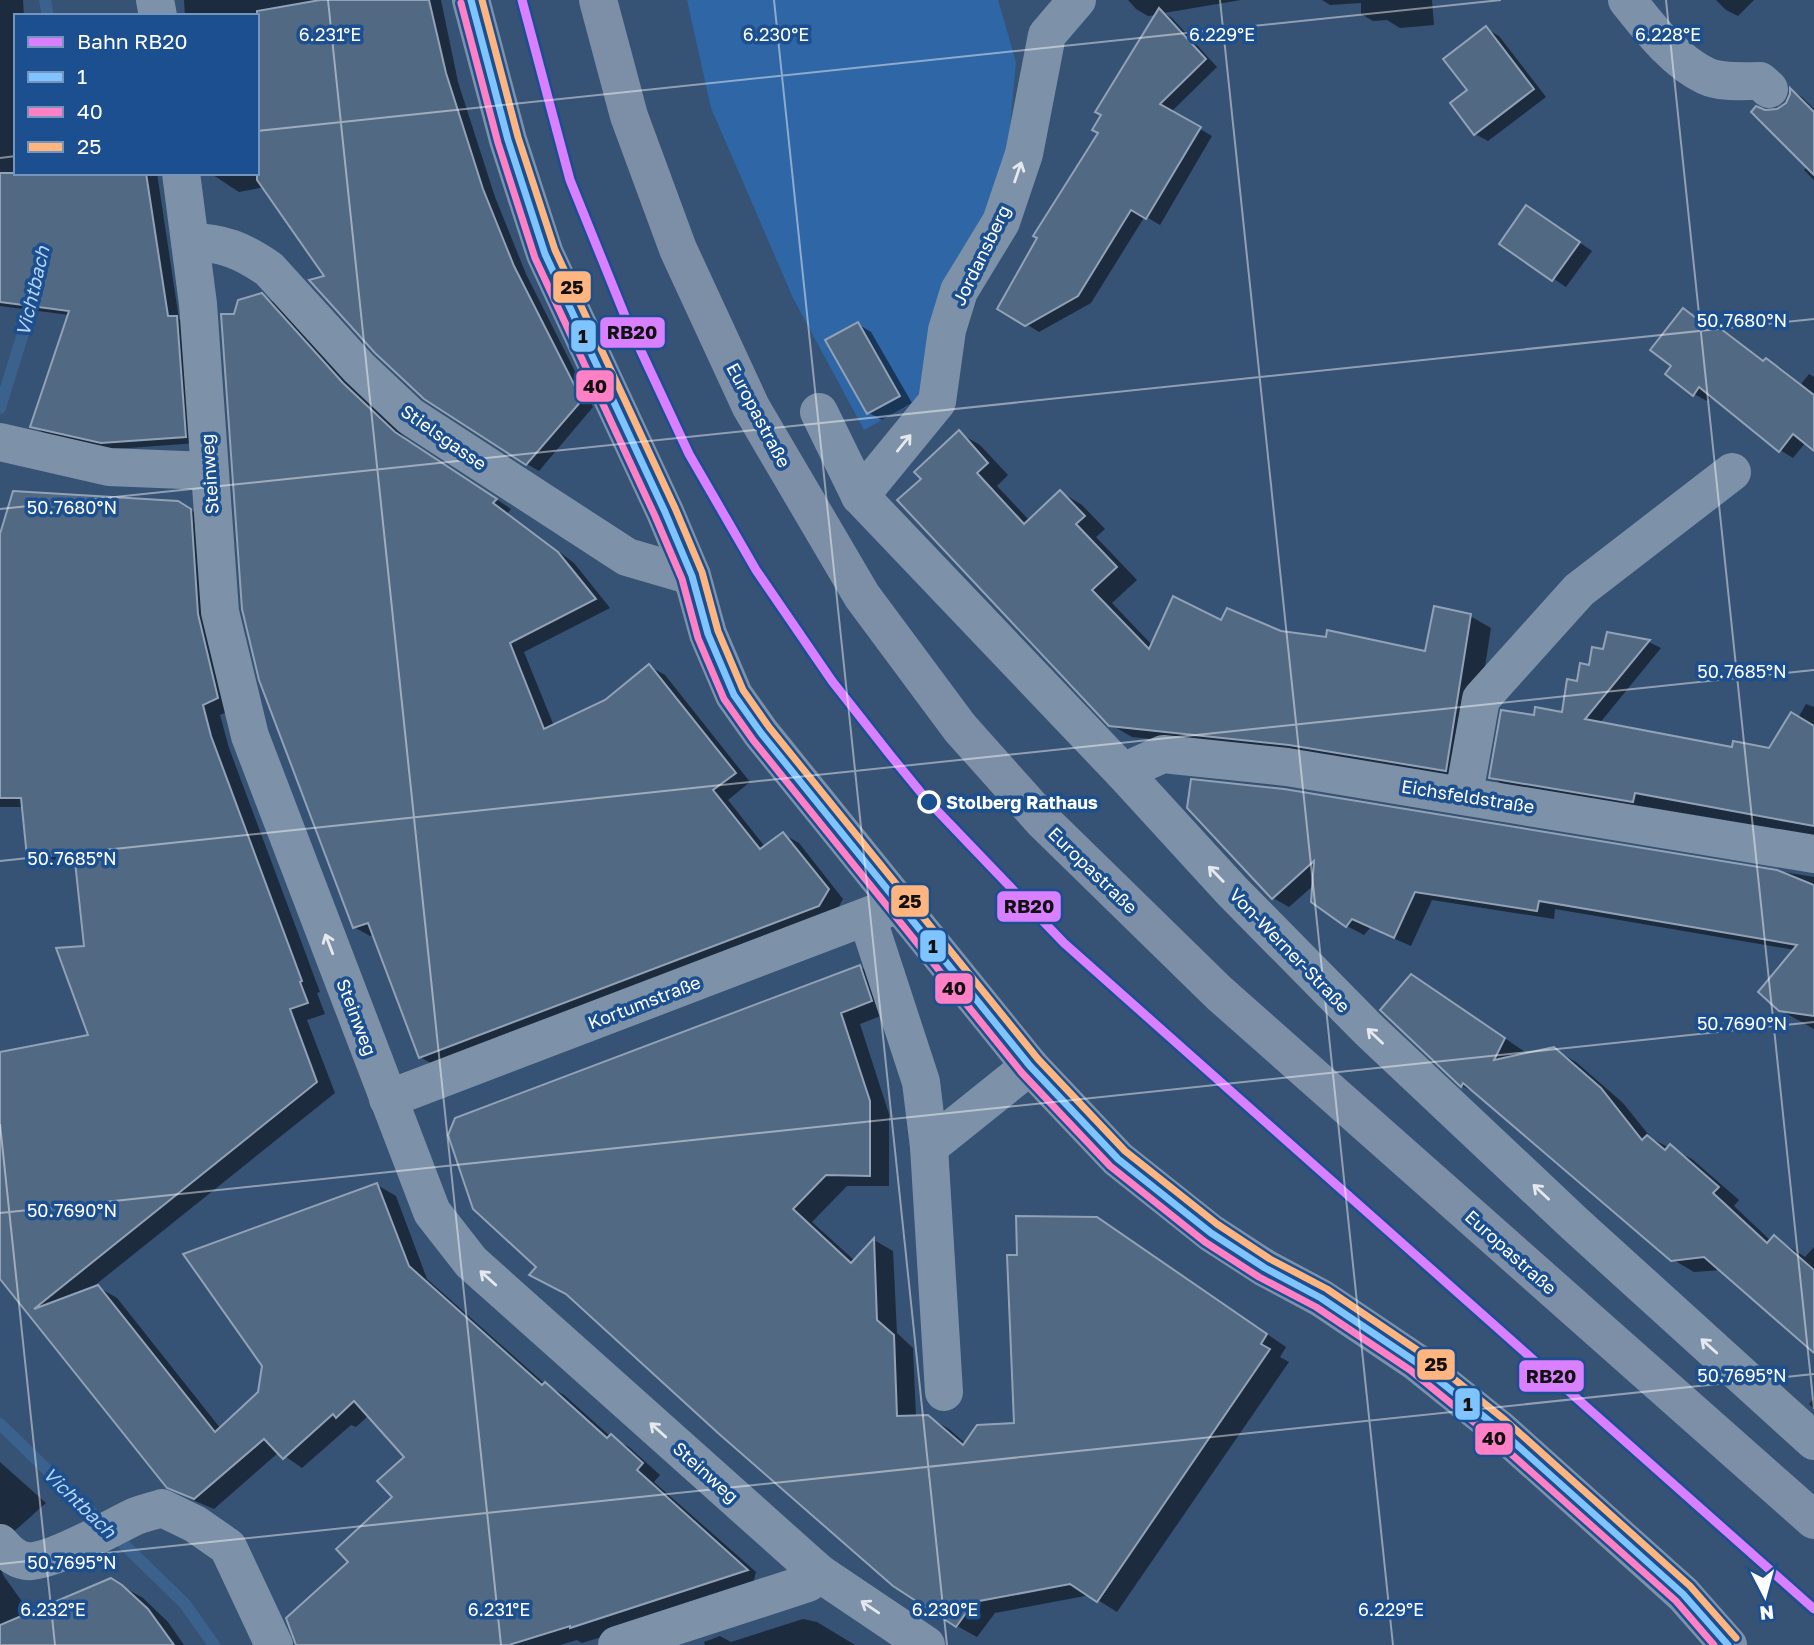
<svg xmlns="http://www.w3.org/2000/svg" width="1814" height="1645" viewBox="0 0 1814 1645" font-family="'Golos Text',sans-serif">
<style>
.green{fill:#2f66a5}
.shadow{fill:#0007}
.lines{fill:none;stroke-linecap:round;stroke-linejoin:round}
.stream{stroke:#3b618d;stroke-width:12}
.building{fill:#526984;stroke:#92a2b6;stroke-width:2}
.minor{stroke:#7d92a8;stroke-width:38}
.major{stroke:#7d8ea7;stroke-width:38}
.bus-1-casing{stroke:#1b4f8f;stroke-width:12}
.bus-2-casing{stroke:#1b4f8f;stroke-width:12}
.bus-3-casing{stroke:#1b4f8f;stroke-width:12}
.bus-1{stroke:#80c4ff;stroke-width:7}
.bus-2{stroke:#ff80c5;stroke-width:7}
.bus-3{stroke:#ffb580;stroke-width:7}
.rail-1-casing{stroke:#1b4f8f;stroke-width:14}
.rail-1{stroke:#d880ff;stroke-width:9}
.oneway{stroke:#e5e9ee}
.ticks{fill:none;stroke:#fff;stroke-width:2;stroke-opacity:0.45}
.stop-dot{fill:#1b4f8f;stroke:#fff;stroke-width:3.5}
.labels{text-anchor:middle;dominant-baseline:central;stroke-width:7;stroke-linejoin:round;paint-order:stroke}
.street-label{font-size:18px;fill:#fff;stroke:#1b4f8f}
.stop-label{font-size:18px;font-weight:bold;fill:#fff;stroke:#1b4f8f;text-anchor:start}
.water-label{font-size:19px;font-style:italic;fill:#b5d3f5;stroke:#1b4f8f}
.ticks-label{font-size:18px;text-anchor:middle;fill:#fff;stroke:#1b4f8f;stroke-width:7;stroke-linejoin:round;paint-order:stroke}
.line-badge{stroke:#1b4f8f;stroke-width:2.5}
.pale-badge-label{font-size:19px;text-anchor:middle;font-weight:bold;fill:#111}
</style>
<rect width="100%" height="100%" fill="#365274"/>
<path class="green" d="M687,0H998L1016,62L1008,150L921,399L864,430L793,298L711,108Z"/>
<g class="shadow">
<path d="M0,0H23L24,16H16V173H157L179,319L189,324L197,443L115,449L44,433L32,426L69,315L0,306Z"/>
<path d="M184,0H441L458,82L495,197L526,274L593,407L539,471L527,464L327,277L265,187L239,192L210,173H257V16H185Z"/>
<path d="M1128,0H1241L1164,13L1172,18L1217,67L1171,112L1212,136L1160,225L1145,216L1091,303L1039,332L1000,308L1101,133L1157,15L1148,16L1136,9Z"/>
<path d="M1322,0H1432L1434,25L1400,28L1387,20L1373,21L1361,14V3L1330,5Z"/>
<path d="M1716,0H1754L1738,16L1726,10Z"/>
<path d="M1486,29L1499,36L1546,97L1488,141L1475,134L1470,90Z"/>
<path d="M1792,91L1802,97L1814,109V180L1804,170L1808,166L1765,112L1777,111L1787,104Z"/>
<path d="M1540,215L1592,251L1566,287L1501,243Z"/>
<path d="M261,295L278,305L359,394L411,443L511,509L508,513L574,563L610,608L524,652L554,726L606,701L649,666L665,675L750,782L728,800L766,848L783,834L799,843L843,899L835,914L436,1066L420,1057L374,935L370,936L354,927L235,316Z"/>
<path d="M1684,310L1705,325L1709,321L1722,328L1765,362L1767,360L1780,367L1801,384L1809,374L1814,377V449L1806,442L1793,458L1780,450L1712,395L1707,401L1694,394L1674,366Z"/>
<path d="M858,324L871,332L912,403L882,420L869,413Z"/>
<path d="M959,433L980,445L1008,475L997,486L1030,521L1061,492L1082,505L1105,529L1096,537L1137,580L1112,603L1152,645L1222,622L1281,633L1427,653L1470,616L1491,628L1467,782L1312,756L1132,737L1110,724L923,479Z"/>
<path d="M177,502L209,521L236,708L220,715L229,748L320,992L317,993L325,1014L307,1020L335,1093L89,1290L98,1287L117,1298L221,1429L260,1393L377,1185L396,1196L427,1279L545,1384L564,1395L611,1437L629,1447L660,1475L654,1482L756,1572L750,1595L704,1606L582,1643L577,1640L560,1645H298L395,1497L407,1457L369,1415L356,1427L351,1425L302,1468L279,1452L214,1509L188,1498L168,1486L0,1277V1053L90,1036L86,947L77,864L47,867L28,856L24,807H0V540Z"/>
<path d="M1608,634L1649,642L1661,648L1599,724L1733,749L1770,750L1798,718L1806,704L1814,707V836L1504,785L1491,777L1535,717L1564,714L1579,683L1604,651Z"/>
<path d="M1284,790L1814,877V1029L1780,1010L1795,950L1555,909L1554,919L1432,900L1411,946L1370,928L1364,935L1347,926L1313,901L1314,885L1289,907L1273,898Z"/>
<path d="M860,967L880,979L891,1012L860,1024L889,1114V1186H847L812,1222L855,1261L874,1240L893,1251L897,1333L913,1348L916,1417H928L949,1429L966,1444L1016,1425L1019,1257L1097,1218L1286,1347L1280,1357L1289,1362L1117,1612L1090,1595L995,1613L977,1637L957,1626L894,1585L570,1295Z"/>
<path d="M1433,989L1525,1052L1524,1055L1554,1049L1576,1062L1623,1103L1652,1139L1692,1159L1739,1200L1734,1206L1771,1241L1774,1237L1805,1257L1814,1247V1351L1721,1270L1694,1272L1672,1259L1483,1097L1462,1086L1382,1010Z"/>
<path d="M1814,1398V1409L1809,1404Z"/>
<path d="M0,1462L46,1503L0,1544Z"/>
<path d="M0,1565L3,1575L31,1614L111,1580L143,1598L168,1622L184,1645H0Z"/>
<path d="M803,1619L817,1622L855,1645H705L704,1642L720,1636L731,1642Z"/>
</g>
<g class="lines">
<g class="stream">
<path d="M45,0L48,16"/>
<path d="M0,408L28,317L33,290"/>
<path d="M0,1424L185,1604L214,1645"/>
</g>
</g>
<g class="building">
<path d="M320,0H429L446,73L483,189L514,266L582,400L526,465L424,399L375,353L309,280L324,276L257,180V11Z"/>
<path d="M1159,8L1206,59L1160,104L1201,127L1146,219L1131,210L1078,296L1025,326L997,309L1037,238L1033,236L1098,133L1092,130L1101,115L1095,112Z"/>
<path d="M1486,26L1534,89L1474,135L1450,103L1467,90L1443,59Z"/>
<path d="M1790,88L1814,112V175L1751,112L1756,106L1765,110L1777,109L1786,103L1790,94Z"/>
<path d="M0,173H146L168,316H177L186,437L101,443L30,427L69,311L0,302Z"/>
<path d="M1526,205L1580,242L1552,281L1499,244Z"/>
<path d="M262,293L343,383L395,432L497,499L493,503L558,552L596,599L510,643L544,729L605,700L649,664L736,773L713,790L760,849L783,832L829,889L819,906L419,1058L368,923L353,928L259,680L242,609L221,314H234L238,300Z"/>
<path d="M1683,308L1704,324L1708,319L1763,361L1766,358L1814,395V451L1793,434L1779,452L1699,387L1693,396L1665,374L1671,366L1650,350Z"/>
<path d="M858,322L900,396L867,414L825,340Z"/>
<path d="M959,430L988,463L977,473L1024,524L1060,490L1085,516L1076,524L1117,567L1092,590L1149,649L1173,596L1221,620L1227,608L1281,631L1326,637L1327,630L1425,651L1434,606L1471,614L1446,771L1289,745L1109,726L897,500L921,479L914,472Z"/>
<path d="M13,491L178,501L191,509L198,614L218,698L203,705L211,736L302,981L300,982L308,1003L290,1009L317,1082L34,1309L98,1285L215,1432L258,1392L262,1366L183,1254L377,1183L409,1266L542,1385L545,1382L607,1438L611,1434L643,1463L637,1470L748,1570L570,1628V1626L509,1645H296L286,1618L348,1562L336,1549L392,1497L377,1481L404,1457L354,1401L336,1418L333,1414L283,1459L264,1439L194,1499L167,1488L0,1279V1052L88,1035L56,948L84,946L74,852L27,857L21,798H0V534Z"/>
<path d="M1607,632L1650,640L1585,719L1732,747L1733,741L1769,748L1791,712L1814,726V826L1635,793L1633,802L1489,778L1501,710L1534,715L1535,707L1562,712L1567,679L1577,681L1580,663L1589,665L1592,647L1603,649Z"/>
<path d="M1191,779L1284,789L1777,870L1814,885V1016L1779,1011L1758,992L1797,945L1539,901L1537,911L1415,892L1394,938L1352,919L1346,927L1311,902L1314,861L1272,899L1187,808Z"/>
<path d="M860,965L872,1001L841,1013L870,1101V1176L826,1175L793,1209L851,1263L874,1238L877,1320L894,1335L897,1416L928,1415L963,1445L977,1425L1014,1423L1007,1255H1017L1016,1216L1097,1217L1267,1334L1261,1344L1270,1349L1097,1602L1070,1584L974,1602L956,1627L893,1586L718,1433L566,1294L529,1275L536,1267L473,1209L448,1135L455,1118Z"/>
<path d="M1411,974L1505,1038L1494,1060L1554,1047L1601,1088L1642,1140L1647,1135L1665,1150L1670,1144L1719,1187L1713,1193L1767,1243L1774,1235L1814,1270V1353L1704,1257L1671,1261L1463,1083L1461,1087L1380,1010Z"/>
<path d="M111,1578L122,1585L148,1609L174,1645H0V1625Z"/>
</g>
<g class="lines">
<g class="minor">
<path d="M155,0L158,16"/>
<path d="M471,0L508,140L545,254L665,512L692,576L708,634L734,695L761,733L1030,1066L1118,1159L1211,1233L1265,1268L1321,1298L1416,1362L1498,1428L1683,1594L1728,1645"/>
<path d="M1627,0C1648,26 1674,61 1706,76C1721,83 1743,81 1760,81L1769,89"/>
<path d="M181,173L198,304L220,612L250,736L432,1212L471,1262L819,1573L926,1645"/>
<path d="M190,242C222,242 243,251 269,269L359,368L410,416L627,557L692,576"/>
<path d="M819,412L860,496L1123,772L1232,891L1369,1030L1575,1224L1814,1441"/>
<path d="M0,442L109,467L208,471"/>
<path d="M860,496L937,402L947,330L959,291L1001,222L1024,154L1047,35L1077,0"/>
<path d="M1123,772L1163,754L1287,767L1814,854"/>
<path d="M1464,794L1481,699L1579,590L1732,472"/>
<path d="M867,917L921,1082L929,1147L944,1392"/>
<path d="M388,1099L899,904"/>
<path d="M929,1147L1030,1066"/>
<path d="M0,1543C7,1551 14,1559 26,1561C50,1564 112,1527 136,1516C144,1513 153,1511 162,1508L195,1524L228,1547L274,1645"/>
<path d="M617,1645L808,1583L819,1573"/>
</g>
<path class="major" d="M598,0L629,116L678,249L751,407L862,596L960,728L1044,822L1219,993L1814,1520"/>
<defs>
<path id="bus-1" d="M471,0L508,140L545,254L665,512L692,576L708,634L734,695L761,733L1030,1066L1118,1159L1211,1233L1265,1268L1321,1298L1416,1362L1498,1428L1683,1594L1728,1645"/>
<path id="bus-2" d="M461,3L498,143L535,258L655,516L682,579L698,638L724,699L753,740L1022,1073L1110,1166L1205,1242L1259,1277L1316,1307L1410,1370L1491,1436L1676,1601L1714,1645"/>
<path id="bus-3" d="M482,0L518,137L555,250L675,508L702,572L718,631L743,690L769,727L1038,1059L1125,1151L1217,1224L1270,1259L1327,1289L1423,1354L1505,1420L1690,1586L1736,1638"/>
</defs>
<use href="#bus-1" class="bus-1-casing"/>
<use href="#bus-2" class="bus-2-casing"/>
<use href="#bus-3" class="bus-3-casing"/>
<use href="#bus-1" class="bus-1"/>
<use href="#bus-2" class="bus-2"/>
<use href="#bus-3" class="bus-3"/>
<defs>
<path id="rail-1" d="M522,0L570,180L627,321L689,454L756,570L832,681L891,756L927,800L1064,943L1814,1609"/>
</defs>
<use href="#rail-1" class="rail-1-casing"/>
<use href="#rail-1" class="rail-1"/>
</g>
<defs><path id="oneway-shaft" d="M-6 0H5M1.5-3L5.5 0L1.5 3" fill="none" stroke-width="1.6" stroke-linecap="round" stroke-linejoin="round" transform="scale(1.75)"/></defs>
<g class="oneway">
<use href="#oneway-shaft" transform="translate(1018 172) rotate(-71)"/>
<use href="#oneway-shaft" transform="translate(904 443) rotate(-51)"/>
<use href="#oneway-shaft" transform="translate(1216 874) rotate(-134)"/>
<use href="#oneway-shaft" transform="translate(329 944) rotate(-111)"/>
<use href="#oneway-shaft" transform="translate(1375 1036) rotate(-136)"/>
<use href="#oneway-shaft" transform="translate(1541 1192) rotate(-137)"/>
<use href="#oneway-shaft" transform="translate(488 1278) rotate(-138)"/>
<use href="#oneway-shaft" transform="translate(1709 1346) rotate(-138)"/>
<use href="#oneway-shaft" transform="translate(658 1430) rotate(-138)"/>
<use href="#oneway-shaft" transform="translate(870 1607) rotate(-146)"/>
</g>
<path class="ticks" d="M328,0L501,1645M774,0L947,1645M1220,0L1393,1645M1666,0L1814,1409M257,131L1501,0M0,158L16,156M0,509L1814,319M0,861L1814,670M0,1124L55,1645M0,1213L1814,1022M0,1564L1814,1374"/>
<circle class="stop-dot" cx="929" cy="802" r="10"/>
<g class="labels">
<g class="street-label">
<text transform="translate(981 255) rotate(-64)">Jordansberg</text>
<text transform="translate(759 415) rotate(62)">Europastraße</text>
<text transform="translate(444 437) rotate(35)">Stielsgasse</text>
<text transform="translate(209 474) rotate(-94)">Steinweg</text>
<text transform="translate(1468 796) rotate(9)">Eichsfeldstraße</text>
<text transform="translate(1093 870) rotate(44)">Europastraße</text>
<text transform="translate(1290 950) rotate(46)">Von-Werner-Straße</text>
<text transform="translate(644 1002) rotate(-21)">Kortumstraße</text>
<text transform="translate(357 1017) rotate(69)">Steinweg</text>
<text transform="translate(1511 1252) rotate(42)">Europastraße</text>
<text transform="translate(706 1472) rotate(42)">Steinweg</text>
</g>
<g class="stop-label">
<text x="946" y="802">Stolberg Rathaus</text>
</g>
<g class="water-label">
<text transform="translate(32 291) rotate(-77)">Vichtbach</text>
<text transform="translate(80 1502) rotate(44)">Vichtbach</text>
</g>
</g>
<g class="ticks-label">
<text x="330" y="41">6.231°E</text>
<text x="776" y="41">6.230°E</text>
<text x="1222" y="41">6.229°E</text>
<text x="1668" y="41">6.228°E</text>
<text x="1742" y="327">50.7680°N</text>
<text x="72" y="514">50.7680°N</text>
<text x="1742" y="678">50.7685°N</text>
<text x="72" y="865">50.7685°N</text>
<text x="1742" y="1030">50.7690°N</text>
<text x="72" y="1217">50.7690°N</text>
<text x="1742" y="1382">50.7695°N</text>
<text x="72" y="1569">50.7695°N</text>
<text x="53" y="1616">6.232°E</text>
<text x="499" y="1616">6.231°E</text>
<text x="945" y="1616">6.230°E</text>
<text x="1391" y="1616">6.229°E</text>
</g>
<g class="line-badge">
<rect x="552" y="270" width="40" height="34" rx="7" fill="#ffb580"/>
<rect x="599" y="316" width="67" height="33" rx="7" fill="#d880ff"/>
<rect x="570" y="319" width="27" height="34" rx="7" fill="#80c4ff"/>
<rect x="575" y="369" width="40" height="34" rx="7" fill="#ff80c5"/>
<rect x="890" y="884" width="40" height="34" rx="7" fill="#ffb580"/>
<rect x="996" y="890" width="66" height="33" rx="7" fill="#d880ff"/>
<rect x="919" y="929" width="28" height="34" rx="7" fill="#80c4ff"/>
<rect x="934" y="972" width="40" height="33" rx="7" fill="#ff80c5"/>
<rect x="1416" y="1348" width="40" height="33" rx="7" fill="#ffb580"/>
<rect x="1518" y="1359" width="67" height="34" rx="7" fill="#d880ff"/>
<rect x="1454" y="1387" width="27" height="34" rx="7" fill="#80c4ff"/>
<rect x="1474" y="1422" width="40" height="34" rx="7" fill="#ff80c5"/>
</g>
<g class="pale-badge-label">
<text x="572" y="294">25</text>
<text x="632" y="339">RB20</text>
<text x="583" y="343">1</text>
<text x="595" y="393">40</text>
<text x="910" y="908">25</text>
<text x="1029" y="913">RB20</text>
<text x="933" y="953">1</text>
<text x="954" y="995">40</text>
<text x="1436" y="1371">25</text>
<text x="1551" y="1383">RB20</text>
<text x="1468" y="1411">1</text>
<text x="1494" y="1445">40</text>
</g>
<rect x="14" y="14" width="245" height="161" fill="#1b4f8f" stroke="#7695bc" stroke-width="2"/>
<rect x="28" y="37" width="35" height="10" fill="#d880ff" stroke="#7695bc" stroke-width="2"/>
<text x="77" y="49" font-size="21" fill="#ffffff">Bahn RB20</text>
<rect x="28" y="72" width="35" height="10" fill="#80c4ff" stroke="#7695bc" stroke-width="2"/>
<text x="77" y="84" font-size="21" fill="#ffffff">1</text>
<rect x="28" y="107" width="35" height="10" fill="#ff80c5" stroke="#7695bc" stroke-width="2"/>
<text x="77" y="119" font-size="21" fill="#ffffff">40</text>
<rect x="28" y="142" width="35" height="10" fill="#ffb580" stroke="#7695bc" stroke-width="2"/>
<text x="77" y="154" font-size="21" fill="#ffffff">25</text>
<g transform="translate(1765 1596) rotate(174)" stroke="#1b4f8f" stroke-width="5" paint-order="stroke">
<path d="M0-5L12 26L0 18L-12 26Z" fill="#ffffff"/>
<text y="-10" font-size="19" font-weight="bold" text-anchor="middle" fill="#ffffff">N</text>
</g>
</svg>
